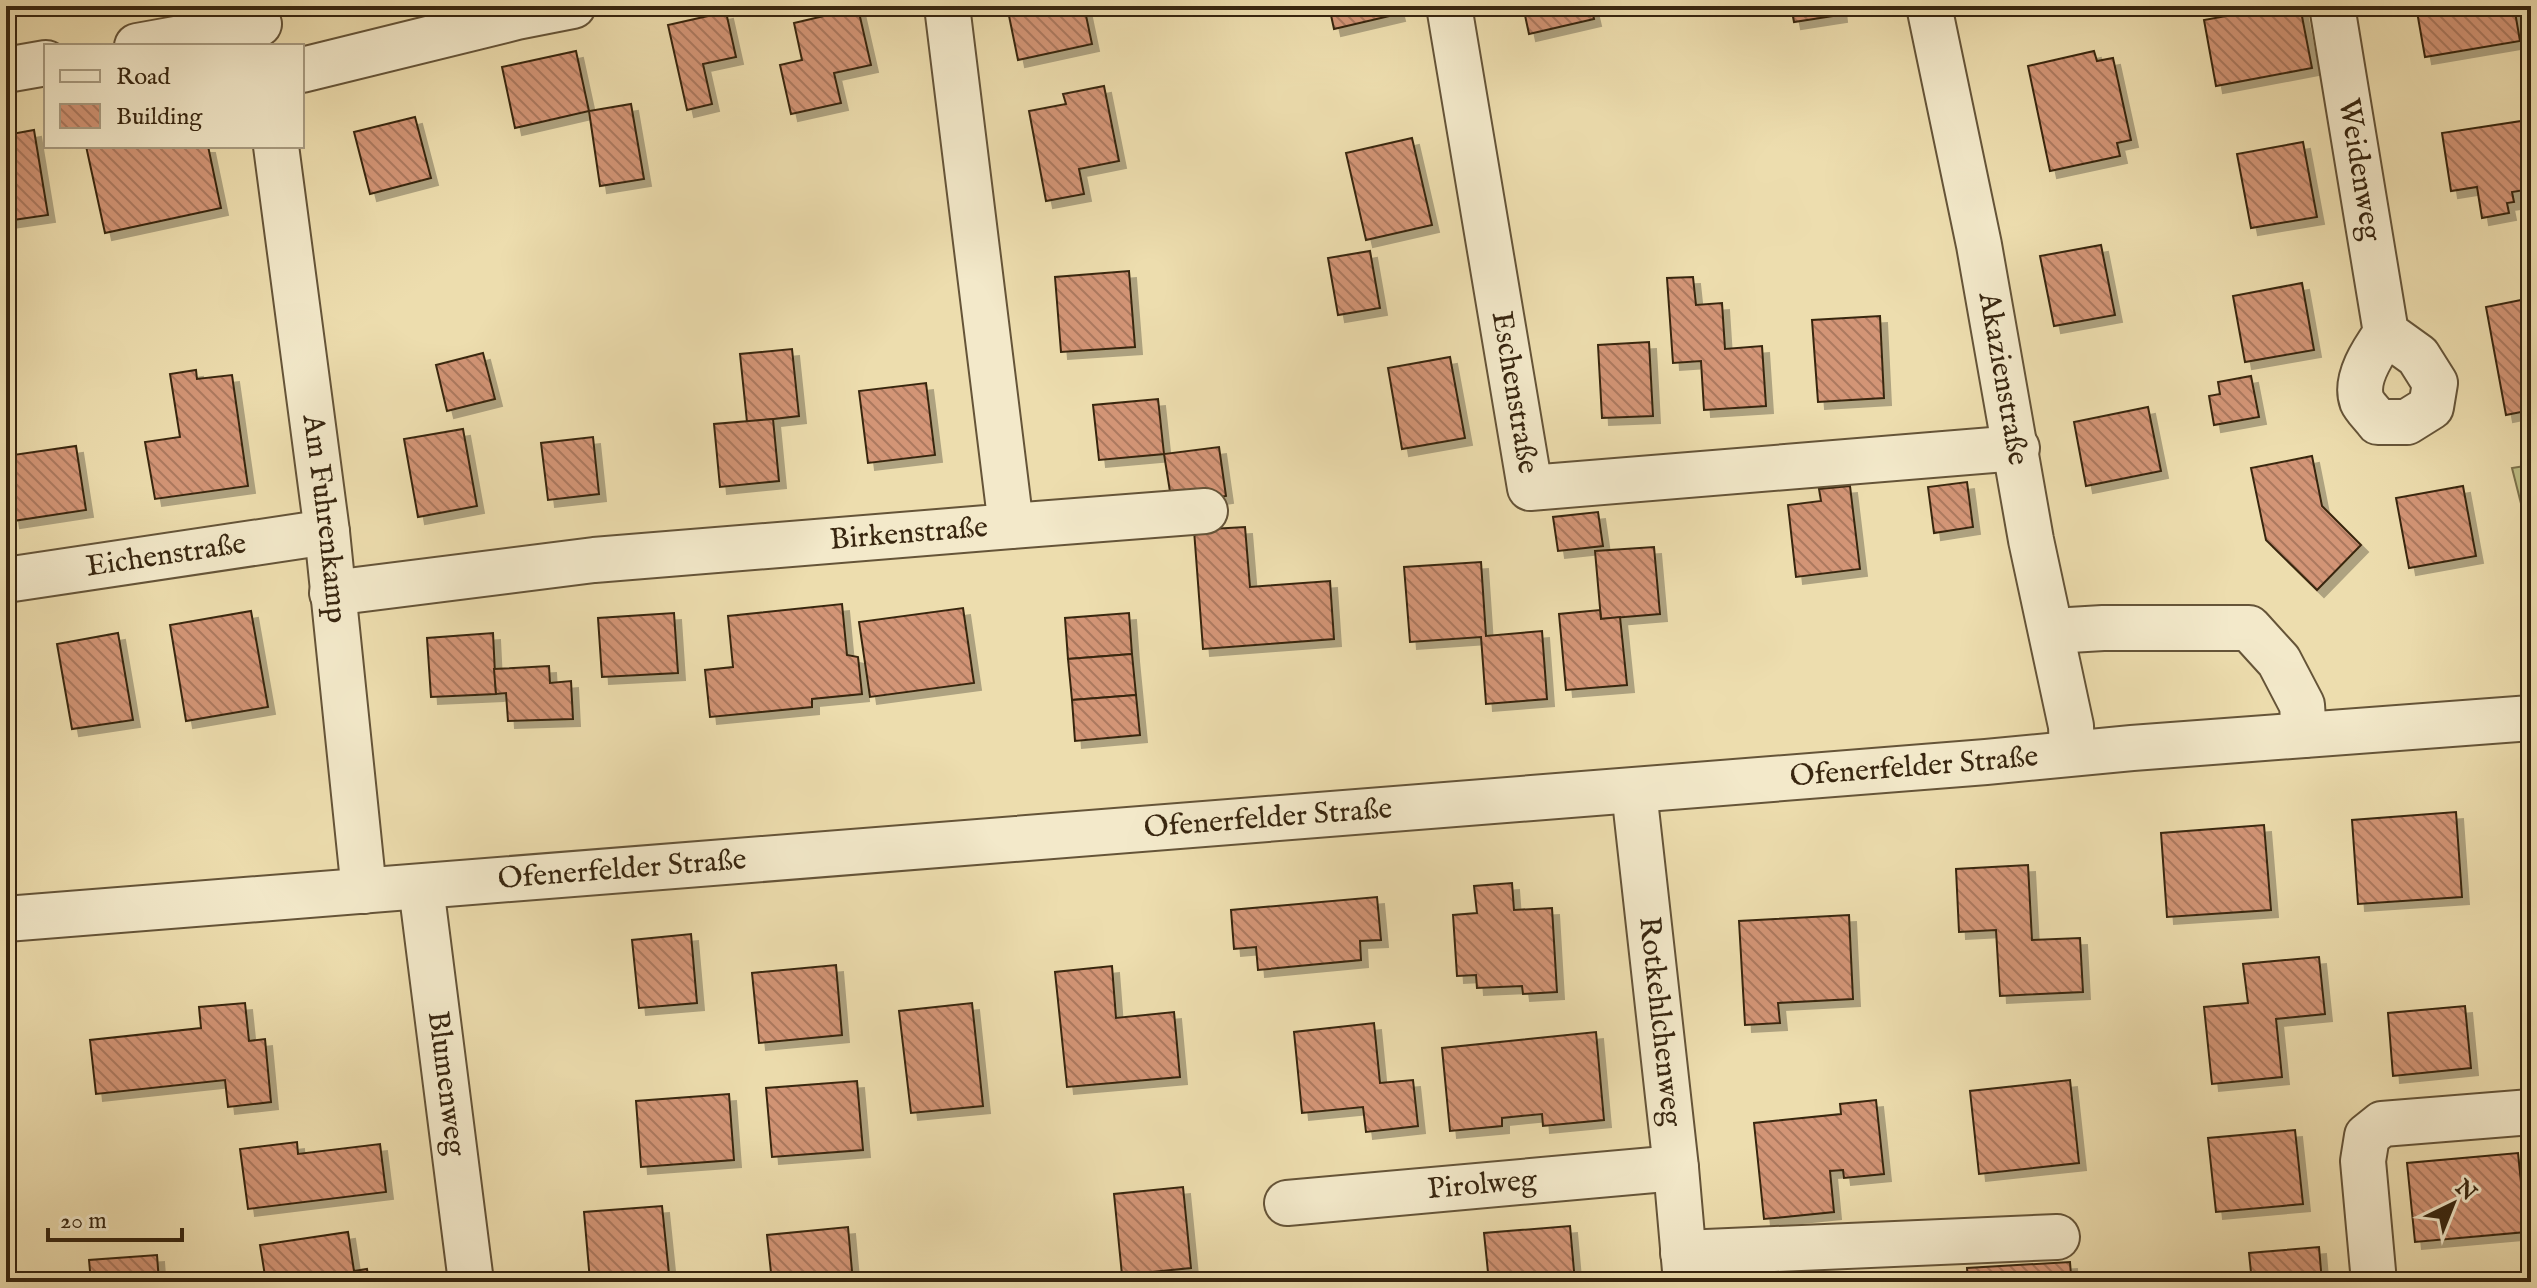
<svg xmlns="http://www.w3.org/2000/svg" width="2537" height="1288" viewBox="0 0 2537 1288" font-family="'IM FELL English',serif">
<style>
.green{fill:#bebf86;stroke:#7b724b;stroke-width:2}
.building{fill:url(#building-back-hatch);stroke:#382610;stroke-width:2;filter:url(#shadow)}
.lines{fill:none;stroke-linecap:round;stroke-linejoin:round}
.minor-casing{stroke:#655438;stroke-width:48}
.minor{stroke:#f3e9ca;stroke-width:44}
.labels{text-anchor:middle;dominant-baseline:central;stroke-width:6;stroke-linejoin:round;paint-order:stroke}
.street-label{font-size:30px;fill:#382610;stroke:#f3e9ca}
</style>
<defs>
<pattern id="building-back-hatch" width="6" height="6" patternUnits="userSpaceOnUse" patternTransform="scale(2)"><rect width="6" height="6" fill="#d39576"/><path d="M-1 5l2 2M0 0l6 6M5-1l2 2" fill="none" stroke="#ac795f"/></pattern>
<filter id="shadow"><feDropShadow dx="7" dy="7" stdDeviation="0" flood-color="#0004"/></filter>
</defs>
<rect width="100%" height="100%" fill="#edddae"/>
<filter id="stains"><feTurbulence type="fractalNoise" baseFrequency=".0025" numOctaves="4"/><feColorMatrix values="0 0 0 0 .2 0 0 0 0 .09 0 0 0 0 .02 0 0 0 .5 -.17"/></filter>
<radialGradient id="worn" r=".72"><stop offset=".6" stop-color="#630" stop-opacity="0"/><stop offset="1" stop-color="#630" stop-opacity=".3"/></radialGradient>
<path class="green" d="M2531,465V543L2512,468Z"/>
<g class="building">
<path d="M1007,6H1084L1092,44L1018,60Z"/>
<path d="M1329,6H1396L1398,14L1334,29Z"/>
<path d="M1523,6H1591L1594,19L1529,34Z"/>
<path d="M1791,6H1839L1840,15L1794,22Z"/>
<path d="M2231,6H2300L2312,68L2216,86L2204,20L2232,15Z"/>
<path d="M2416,6H2514L2520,41L2425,57Z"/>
<path d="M858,8L871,65L834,73L841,103L791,114L780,65L802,60L794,23Z"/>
<path d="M726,12L736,57L703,64L712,104L687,110L668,25Z"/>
<path d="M576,51L589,111L515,128L502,67Z"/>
<path d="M2094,51L2097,61L2113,58L2131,140L2117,143L2120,156L2050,171L2028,66Z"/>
<path d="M1104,86L1119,161L1079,169L1084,194L1046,201L1029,111L1066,104L1063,94Z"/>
<path d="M631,104L644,179L600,186L589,111Z"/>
<path d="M415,117L431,178L370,194L354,132Z"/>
<path d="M2528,120L2531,142V189L2512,192L2514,202L2507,203L2509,213L2482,218L2477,187L2451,191L2442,133Z"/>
<path d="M34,130L48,215L6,221V135Z"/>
<path d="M1412,138L1432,225L1366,240L1346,153Z"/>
<path d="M2303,142L2317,217L2251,228L2237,154Z"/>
<path d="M86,146H208L221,208L105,233Z"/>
<path d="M2101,245L2115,315L2054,326L2040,256Z"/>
<path d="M1370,251L1380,308L1338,315L1328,258Z"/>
<path d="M1129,271L1135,347L1061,352L1055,277Z"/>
<path d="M1693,277L1696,305L1722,303L1725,349L1762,346L1766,406L1704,410L1701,361L1673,363L1667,278Z"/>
<path d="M2302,283L2314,350L2245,362L2233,296Z"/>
<path d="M2531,298V410L2506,415L2486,307Z"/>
<path d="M1880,316L1884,398L1818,402L1812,320Z"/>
<path d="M1649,342L1653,416L1602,418L1598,345Z"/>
<path d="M792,349L799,416L747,422L740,354Z"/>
<path d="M483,353L495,399L447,411L436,365Z"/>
<path d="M1450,357L1465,438L1402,449L1388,368Z"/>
<path d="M196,370L197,379L232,375L248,486L155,499L145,442L180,437L170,374Z"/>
<path d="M2251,376L2259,417L2214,425L2209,396L2220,394L2218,382Z"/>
<path d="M926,383L935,455L868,463L859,391Z"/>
<path d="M1158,399L1164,454L1099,460L1093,405Z"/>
<path d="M2148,407L2161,471L2086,486L2074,422Z"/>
<path d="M773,419L779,481L720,487L714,424Z"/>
<path d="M463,429L477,506L418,517L404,439Z"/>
<path d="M593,437L599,494L548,500L541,443Z"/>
<path d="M76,446L86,510L13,521L6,475V456Z"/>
<path d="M1219,447L1226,496L1172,504L1164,454Z"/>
<path d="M2312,456L2322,506L2361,545L2317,590L2266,540L2251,468Z"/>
<path d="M1967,482L1973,527L1934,533L1928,487Z"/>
<path d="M1850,486L1860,569L1796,577L1788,505L1821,501L1819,489Z"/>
<path d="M2463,486L2476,556L2409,568L2396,498Z"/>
<path d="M1598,512L1603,546L1558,551L1553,517Z"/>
<path d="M1245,527L1250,587L1330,581L1334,639L1203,649L1194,530Z"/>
<path d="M1654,547L1660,614L1601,619L1595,551Z"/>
<path d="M1481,562L1486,636L1542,631L1547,699L1486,704L1481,637L1410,642L1404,567Z"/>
<path d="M842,604L847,655L858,657L862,694L812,699V707L710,717L705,670L733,667L728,616Z"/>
<path d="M963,608L974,683L870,697L859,622Z"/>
<path d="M1600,610L1601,619L1620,617L1627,685L1566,690L1559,614Z"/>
<path d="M251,611L268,707L186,721L170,625Z"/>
<path d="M674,613L678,673L602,677L598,618Z"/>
<path d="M1129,613L1132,654L1068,659L1065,618Z"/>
<path d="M118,633L133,720L72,729L57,644Z"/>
<path d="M493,633L496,694L431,697L427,638Z"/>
<path d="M1132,654L1136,695L1072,700L1068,659Z"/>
<path d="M549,666L550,683L571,681L573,719L508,721L506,693L496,694L494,669Z"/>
<path d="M1136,695L1140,735L1075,741L1072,700Z"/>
<path d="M2456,812L2462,897L2358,904L2352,820Z"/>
<path d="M2264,825L2271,910L2167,917L2161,833Z"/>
<path d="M2028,865L2032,940L2080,938L2083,992L2000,996L1996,930L1959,932L1956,869Z"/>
<path d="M1512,883L1514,910L1552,908L1557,992L1523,994L1522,986L1477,988L1476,975L1457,976L1453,915L1477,913L1474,886Z"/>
<path d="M1377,897L1381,940L1360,941L1361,960L1258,970L1256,947L1234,949L1231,910Z"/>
<path d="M1849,915L1853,999L1778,1003L1780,1023L1745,1025L1739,921Z"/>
<path d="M691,934L697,1003L639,1008L632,940Z"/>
<path d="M2319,957L2325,1014L2276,1019L2282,1077L2212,1084L2204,1007L2248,1003L2243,964Z"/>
<path d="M836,965L842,1035L759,1043L752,973Z"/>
<path d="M1112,966L1116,1018L1174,1012L1180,1077L1067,1087L1055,972Z"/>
<path d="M245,1003L249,1041L265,1039L271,1102L228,1107L225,1080L96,1094L90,1040L201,1028L199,1007Z"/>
<path d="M972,1003L983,1106L911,1113L899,1011Z"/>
<path d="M2465,1006L2471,1068L2393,1076L2388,1013Z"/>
<path d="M1374,1023L1380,1083L1413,1080L1418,1126L1366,1132L1363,1107L1302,1113L1294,1032Z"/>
<path d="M1596,1032L1604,1120L1543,1126L1542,1114L1502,1118V1126L1450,1131L1442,1048Z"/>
<path d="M2070,1080L2079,1163L1979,1174L1970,1091Z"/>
<path d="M857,1081L863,1150L772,1157L766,1088Z"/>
<path d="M729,1094L734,1160L641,1167L636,1101Z"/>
<path d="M1876,1100L1884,1174L1844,1178L1843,1170L1830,1171L1834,1212L1764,1219L1754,1123L1841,1114L1840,1104Z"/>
<path d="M2295,1130L2303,1204L2216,1212L2208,1138Z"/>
<path d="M297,1142L298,1154L380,1144L386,1192L248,1209L240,1149Z"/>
<path d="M2518,1153L2526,1232L2415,1242L2407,1163Z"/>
<path d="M1183,1187L1191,1268L1122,1275L1114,1194Z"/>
<path d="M662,1206L669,1274L590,1281L584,1212Z"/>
<path d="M1570,1226L1575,1282H1489L1484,1233Z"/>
<path d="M848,1227L853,1282H772L767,1235Z"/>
<path d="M348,1232L354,1271L367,1269L369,1282H266L260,1245Z"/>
<path d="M2319,1247L2322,1282H2252L2249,1253Z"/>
<path d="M157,1255L159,1282H91L89,1260Z"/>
<path d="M2070,1262L2071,1275L2111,1273L2112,1282H1968L1967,1268Z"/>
<path d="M979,1274L980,1282H904V1281Z"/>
<path d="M1414,1276L1415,1282H1359Z"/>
</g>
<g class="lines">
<defs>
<g id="minor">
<path id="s1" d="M1449,6L1530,488L2017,448"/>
<path id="s2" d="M1929,6L1979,245L2031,540L2071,726L2072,753"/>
<path id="s3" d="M2332,6L2386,333L2418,356L2435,383L2431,407L2407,422H2378C2374,416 2365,408 2362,401C2354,379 2374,350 2386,333"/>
<path d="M137,46L259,24"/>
<path d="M6,70L46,63"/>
<path d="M302,70L517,17L573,6"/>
<path id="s4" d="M276,146L327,532L364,891"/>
<path d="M1011,526L1205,511"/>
<path id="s5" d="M6,580L327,532"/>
<path id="s6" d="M332,593L594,560L1011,526L947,6"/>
<path d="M2053,631L2103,628H2249L2279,661L2302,705L2304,735"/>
<path id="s7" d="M1634,791L1676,1168L1686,1282"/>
<path id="s8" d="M421,887L471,1282"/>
<path id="s9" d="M6,919L1986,762L2132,748L2531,718"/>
<path id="s10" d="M1287,1203L1676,1168"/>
<path d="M1683,1253L2057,1237"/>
<path d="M2374,1282L2363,1161L2367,1136L2382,1124L2531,1112"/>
</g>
</defs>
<use href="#minor" class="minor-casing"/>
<use href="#minor" class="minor"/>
</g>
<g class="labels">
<g class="street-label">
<text stroke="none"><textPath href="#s3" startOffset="166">Weidenweg</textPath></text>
<text stroke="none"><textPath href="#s2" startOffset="380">Akazienstraße</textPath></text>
<text stroke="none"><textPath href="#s1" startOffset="392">Eschenstraße</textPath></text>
<text stroke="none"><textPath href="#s4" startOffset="376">Am Fuhrenkamp</textPath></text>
<text stroke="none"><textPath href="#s6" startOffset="580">Birkenstraße</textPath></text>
<text stroke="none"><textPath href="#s5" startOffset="162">Eichenstraße</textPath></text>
<text stroke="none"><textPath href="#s9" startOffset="1914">Ofenerfelder Straße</textPath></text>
<text stroke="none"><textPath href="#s9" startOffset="1266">Ofenerfelder Straße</textPath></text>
<text stroke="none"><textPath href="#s9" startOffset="618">Ofenerfelder Straße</textPath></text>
<text stroke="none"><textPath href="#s7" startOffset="232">Rotkehlchenweg</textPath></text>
<text stroke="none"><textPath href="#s8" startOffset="198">Blumenweg</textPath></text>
<text stroke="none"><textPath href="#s10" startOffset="196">Pirolweg</textPath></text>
</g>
</g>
<rect width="2537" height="1288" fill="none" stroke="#edddae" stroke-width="32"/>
<rect x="8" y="8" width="2521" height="1272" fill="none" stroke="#382610" stroke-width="4"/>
<rect x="16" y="16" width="2505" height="1256" fill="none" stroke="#382610" stroke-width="2"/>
<rect x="44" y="44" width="260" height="104" fill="#f3e9ca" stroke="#a89b80" stroke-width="2"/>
<rect x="60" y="70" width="40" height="12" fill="#f3e9ca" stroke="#a89b80" stroke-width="2"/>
<text x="116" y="84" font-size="24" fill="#382610">Road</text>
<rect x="60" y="104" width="40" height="24" fill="url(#building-back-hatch)" stroke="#a89b80" stroke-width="2"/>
<text x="116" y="124" font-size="24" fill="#382610">Building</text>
<g transform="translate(2453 1204) rotate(43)" stroke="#f3e9ca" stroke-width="6" paint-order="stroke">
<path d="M0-6L14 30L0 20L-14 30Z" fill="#382610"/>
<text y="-12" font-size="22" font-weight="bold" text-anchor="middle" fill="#382610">N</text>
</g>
<path d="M48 1228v12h134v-12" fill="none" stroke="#382610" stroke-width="4"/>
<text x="60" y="1228" font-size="24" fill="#382610" stroke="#f3e9ca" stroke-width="6" paint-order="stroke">20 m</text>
<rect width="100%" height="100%" filter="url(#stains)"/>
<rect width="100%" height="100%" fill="url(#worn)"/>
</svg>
